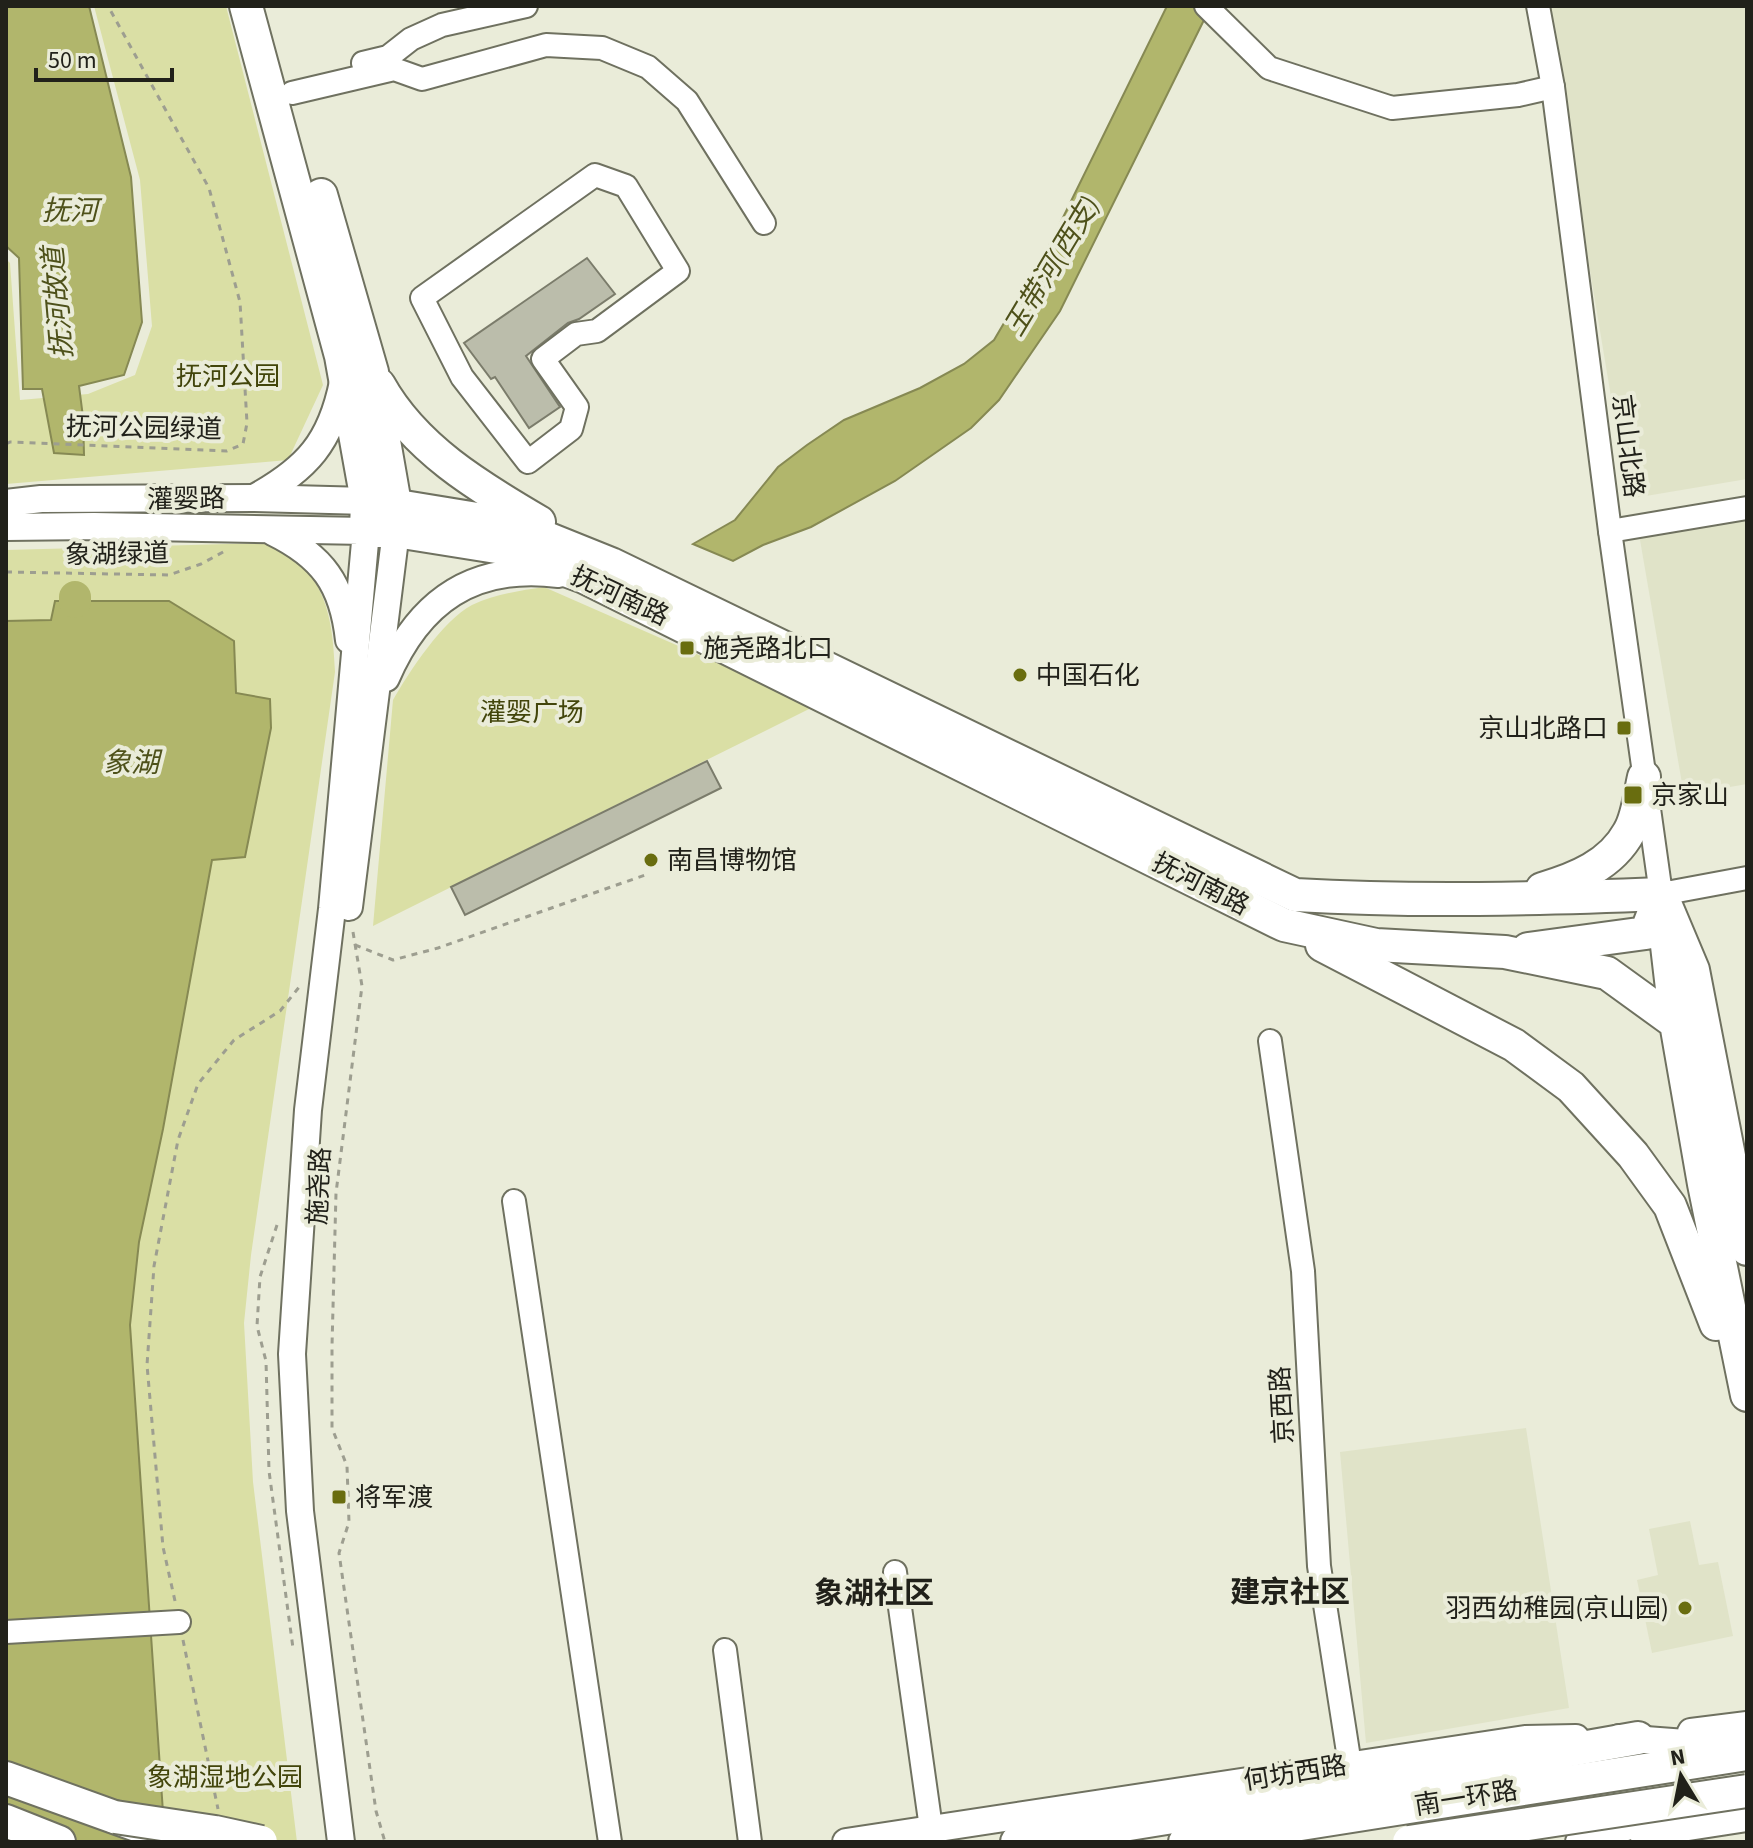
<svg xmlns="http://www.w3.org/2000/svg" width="1753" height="1848" viewBox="0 0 1753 1848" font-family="'Source Sans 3','Noto Sans SC',sans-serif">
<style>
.built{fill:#e0e3c8}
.green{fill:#dadfa5}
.water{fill:#b1b66c;stroke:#868953;stroke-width:2}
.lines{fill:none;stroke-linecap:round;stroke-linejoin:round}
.river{stroke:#b1b66c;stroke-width:32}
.building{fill:#bbbdab;stroke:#7b7c6b;stroke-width:2}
.minor-casing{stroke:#6f7160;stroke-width:26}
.major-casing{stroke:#6f7160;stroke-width:30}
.highway-casing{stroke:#6f7160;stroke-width:36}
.path{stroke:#9d9e90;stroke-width:3;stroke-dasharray:6 6;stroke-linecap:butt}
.minor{stroke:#fff;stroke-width:22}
.major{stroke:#fff;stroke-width:26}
.highway{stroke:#fff;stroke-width:32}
.highway-bridge-casing{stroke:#6f7160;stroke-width:36;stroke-linecap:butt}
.highway-bridge{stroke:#fff;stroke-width:32}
.poi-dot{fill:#696d0f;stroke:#eaecd9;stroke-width:3}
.labels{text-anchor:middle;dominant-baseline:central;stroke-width:8;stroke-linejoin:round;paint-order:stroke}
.park-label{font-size:26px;fill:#42450b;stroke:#eaecd9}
.street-label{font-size:26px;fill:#21211a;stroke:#eaecd9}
.poi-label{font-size:26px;fill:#21211a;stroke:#eaecd9;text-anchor:start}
.water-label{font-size:28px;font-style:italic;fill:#4e511a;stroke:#eaecd9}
.quarter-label{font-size:30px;font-weight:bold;fill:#21211a;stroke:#eaecd9}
</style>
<rect width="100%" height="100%" fill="#eaecd9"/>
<g class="built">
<path d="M1546,6H1747V479L1628,499Z"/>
<path d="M1747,516V784L1684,795L1639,534Z"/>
<path d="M1526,1428L1569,1708L1366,1743L1340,1452Z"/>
<path d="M1690,1521L1699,1565L1718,1562L1733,1636L1652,1653L1637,1580L1658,1575L1649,1529Z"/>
</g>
<g class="green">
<path d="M94,6H226L323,385L288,460L6,484V259L10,263L20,400L88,394L135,375L152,326L140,180Z"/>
<path d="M265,543C276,548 290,553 298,561C330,591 333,631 335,672L251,1255L244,1323L253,1482L297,1842H165L130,1325L139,1242L163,1129L212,859L245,857L236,693L94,602L55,601L51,620L6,621V550Z"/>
<path d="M544,587L815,706L373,926L393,700C409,672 443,620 472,605C494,594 519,591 544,587Z"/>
</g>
<g class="water">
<path d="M6,6H89L131,177L142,322L124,375L79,386L83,417L84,455L54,453L42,389H23L19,258L6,246Z"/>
<path d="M1167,6H1222L1203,22L1060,311L999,400L971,428L895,481L811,527L763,545L733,561L693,544L735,520L778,467L807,445L844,420L920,388L964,364L994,340L1047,250Z"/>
<path d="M55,601H169L234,641L236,693L270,699L271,728L245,857L212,860L163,1129L139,1242L130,1325L165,1842H6V621L51,620Z"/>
</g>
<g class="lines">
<path class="river" d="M75,602V597"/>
</g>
<g class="building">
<path d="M587,258L615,294L579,319L568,323L526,356L560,407L529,428L495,377L491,379L464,343Z"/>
<path d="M707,761L721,788L465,915L451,887Z"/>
</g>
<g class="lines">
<defs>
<g id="minor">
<path d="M1206,6L1269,68L1392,108L1518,95L1553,87"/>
<path d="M1538,6L1553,87L1610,531L1661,894L1747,878"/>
<path d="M363,63L388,57L411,39L442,25L526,6"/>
<path d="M292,93L394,69L422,79L546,45L602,48L648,67L687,101L764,223"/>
<path d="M595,175L626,186L678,271L597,331L576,334L543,359L577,407L571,429L528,462L462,377L422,298Z"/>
<path d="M1610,531L1747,508"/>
<path d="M1270,1041L1303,1271L1319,1566L1350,1765"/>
<path d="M514,1201L610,1842"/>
<path d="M895,1572L931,1828"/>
<path d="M6,1632L179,1622"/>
<path d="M725,1650L750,1842"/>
</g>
<g id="major">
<path d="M254,498C307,469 331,442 343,382"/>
<path d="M6,503L41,499L254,498L367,501"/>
<path d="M6,527L94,526L366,531L332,909L308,1110L292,1354L300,1511L341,1842"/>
<path d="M273,532C322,556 343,584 349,640"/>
<path d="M386,678C419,601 473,563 559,574"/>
<path d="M349,907L396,531"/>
<path d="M1691,1732L1747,1725"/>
<path d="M1619,1738L1739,1747"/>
<path d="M1643,1834L1747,1818"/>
<path d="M846,1842L1525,1739L1576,1738"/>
<path d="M1579,1842L1667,1814"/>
</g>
<g id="highway">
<path d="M246,6L341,356L367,501L366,531H396L509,549L584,577L1284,925L1376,945L1505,952L1607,973L1676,1023L1704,1184L1747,1395"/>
<path d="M321,195L372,372L395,504V523"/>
<path d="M379,385C414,448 479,487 539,522"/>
<path d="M367,501L514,525L611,564L1295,895C1417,902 1538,899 1661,894L1693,970L1747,1249"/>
<path d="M1542,889C1576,879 1611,865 1629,832C1638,817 1640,794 1644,777"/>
<path d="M1322,945L1514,1045L1571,1087L1633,1155L1670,1206L1716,1324"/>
<path d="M1528,949L1646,933L1661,894L1676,1023"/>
<path d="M6,1778L142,1827"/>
<path d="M6,1821L59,1842"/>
<path d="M1017,1842L1372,1785L1638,1738"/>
<path d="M1185,1842L1747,1754"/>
</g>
</defs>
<use href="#minor" class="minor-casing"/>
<use href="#major" class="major-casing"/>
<use href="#highway" class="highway-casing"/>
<g class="path">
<path d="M6,444L10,442L227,451L243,444L247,423L240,302L209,188L108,6"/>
<path d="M6,572L169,575L201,564L225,551"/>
<path d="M353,932L362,986L336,1193L332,1346V1428L347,1466L349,1522L339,1553L376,1811L385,1842"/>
<path d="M355,945L393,960L438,948L645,875"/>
<path d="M277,1225L260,1277L257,1326L266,1361L269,1471L293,1648"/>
<path d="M175,1601L163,1547L147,1365L154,1266L178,1140L198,1084L234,1040L280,1011L300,986"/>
<path d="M183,1640L218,1809"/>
</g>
<use href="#minor" class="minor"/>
<use href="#major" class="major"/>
<use href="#highway" class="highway"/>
<defs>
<g id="highway-bridge">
<path d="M115,1817L215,1832L261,1842"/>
<path d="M1409,1842L1747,1791"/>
</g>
</defs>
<use href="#highway-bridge" class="highway-bridge-casing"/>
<use href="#highway-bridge" class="highway-bridge"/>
</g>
<g class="poi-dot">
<rect x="679" y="640" width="16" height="16" rx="4"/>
<circle cx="1020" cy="675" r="8"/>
<rect x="1616" y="720" width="16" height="16" rx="4"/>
<rect x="1623" y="785" width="20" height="20" rx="4"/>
<circle cx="651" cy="860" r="8"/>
<rect x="331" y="1489" width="16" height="16" rx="4"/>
<circle cx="1685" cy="1608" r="8"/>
</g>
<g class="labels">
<g class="park-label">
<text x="228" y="376">抚河公园</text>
<text x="532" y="712">灌婴广场</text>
<text x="225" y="1777">象湖湿地公园</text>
</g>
<g class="street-label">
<text transform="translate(144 428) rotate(1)">抚河公园绿道</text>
<text transform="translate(1628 446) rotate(83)">京山北路</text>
<text transform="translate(186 499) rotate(-1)">灌婴路</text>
<text transform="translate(117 554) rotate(-1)">象湖绿道</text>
<text transform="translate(620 596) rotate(25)">抚河南路</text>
<text transform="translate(1201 884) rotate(27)">抚河南路</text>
<text transform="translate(319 1186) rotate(-87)">施尧路</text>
<text transform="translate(1282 1405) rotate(-93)">京西路</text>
<text transform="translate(1295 1773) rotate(-9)">何坊西路</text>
<text transform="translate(1466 1798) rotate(-9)">南一环路</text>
</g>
<g class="poi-label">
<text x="703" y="648">施尧路北口</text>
<text x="1036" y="675">中国石化</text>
<text x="1608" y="728" text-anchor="end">京山北路口</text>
<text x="1651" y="795">京家山</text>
<text x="667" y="860">南昌博物馆</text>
<text x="355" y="1497">将军渡</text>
<text x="1669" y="1608" text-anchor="end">羽西幼稚园(京山园)</text>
</g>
<g class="water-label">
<text x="70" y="211">抚河</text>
<text transform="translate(1052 266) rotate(-59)">玉带河(西支)</text>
<text transform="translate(58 303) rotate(-95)">抚河故道</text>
<text x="131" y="763">象湖</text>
</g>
<g class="quarter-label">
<text x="1290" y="1592">建京社区</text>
<text x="874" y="1593">象湖社区</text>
</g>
</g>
<rect width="1753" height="1848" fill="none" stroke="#21211a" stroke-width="16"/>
<g transform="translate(1681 1776) rotate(350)" stroke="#eaecd9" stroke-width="6" paint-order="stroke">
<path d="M0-6L14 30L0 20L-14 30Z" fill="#21211a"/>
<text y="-12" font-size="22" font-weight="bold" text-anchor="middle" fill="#21211a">N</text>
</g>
<path d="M36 68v12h136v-12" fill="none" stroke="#21211a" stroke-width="4"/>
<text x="48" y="68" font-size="24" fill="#21211a" stroke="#eaecd9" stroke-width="6" paint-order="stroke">50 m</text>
</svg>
